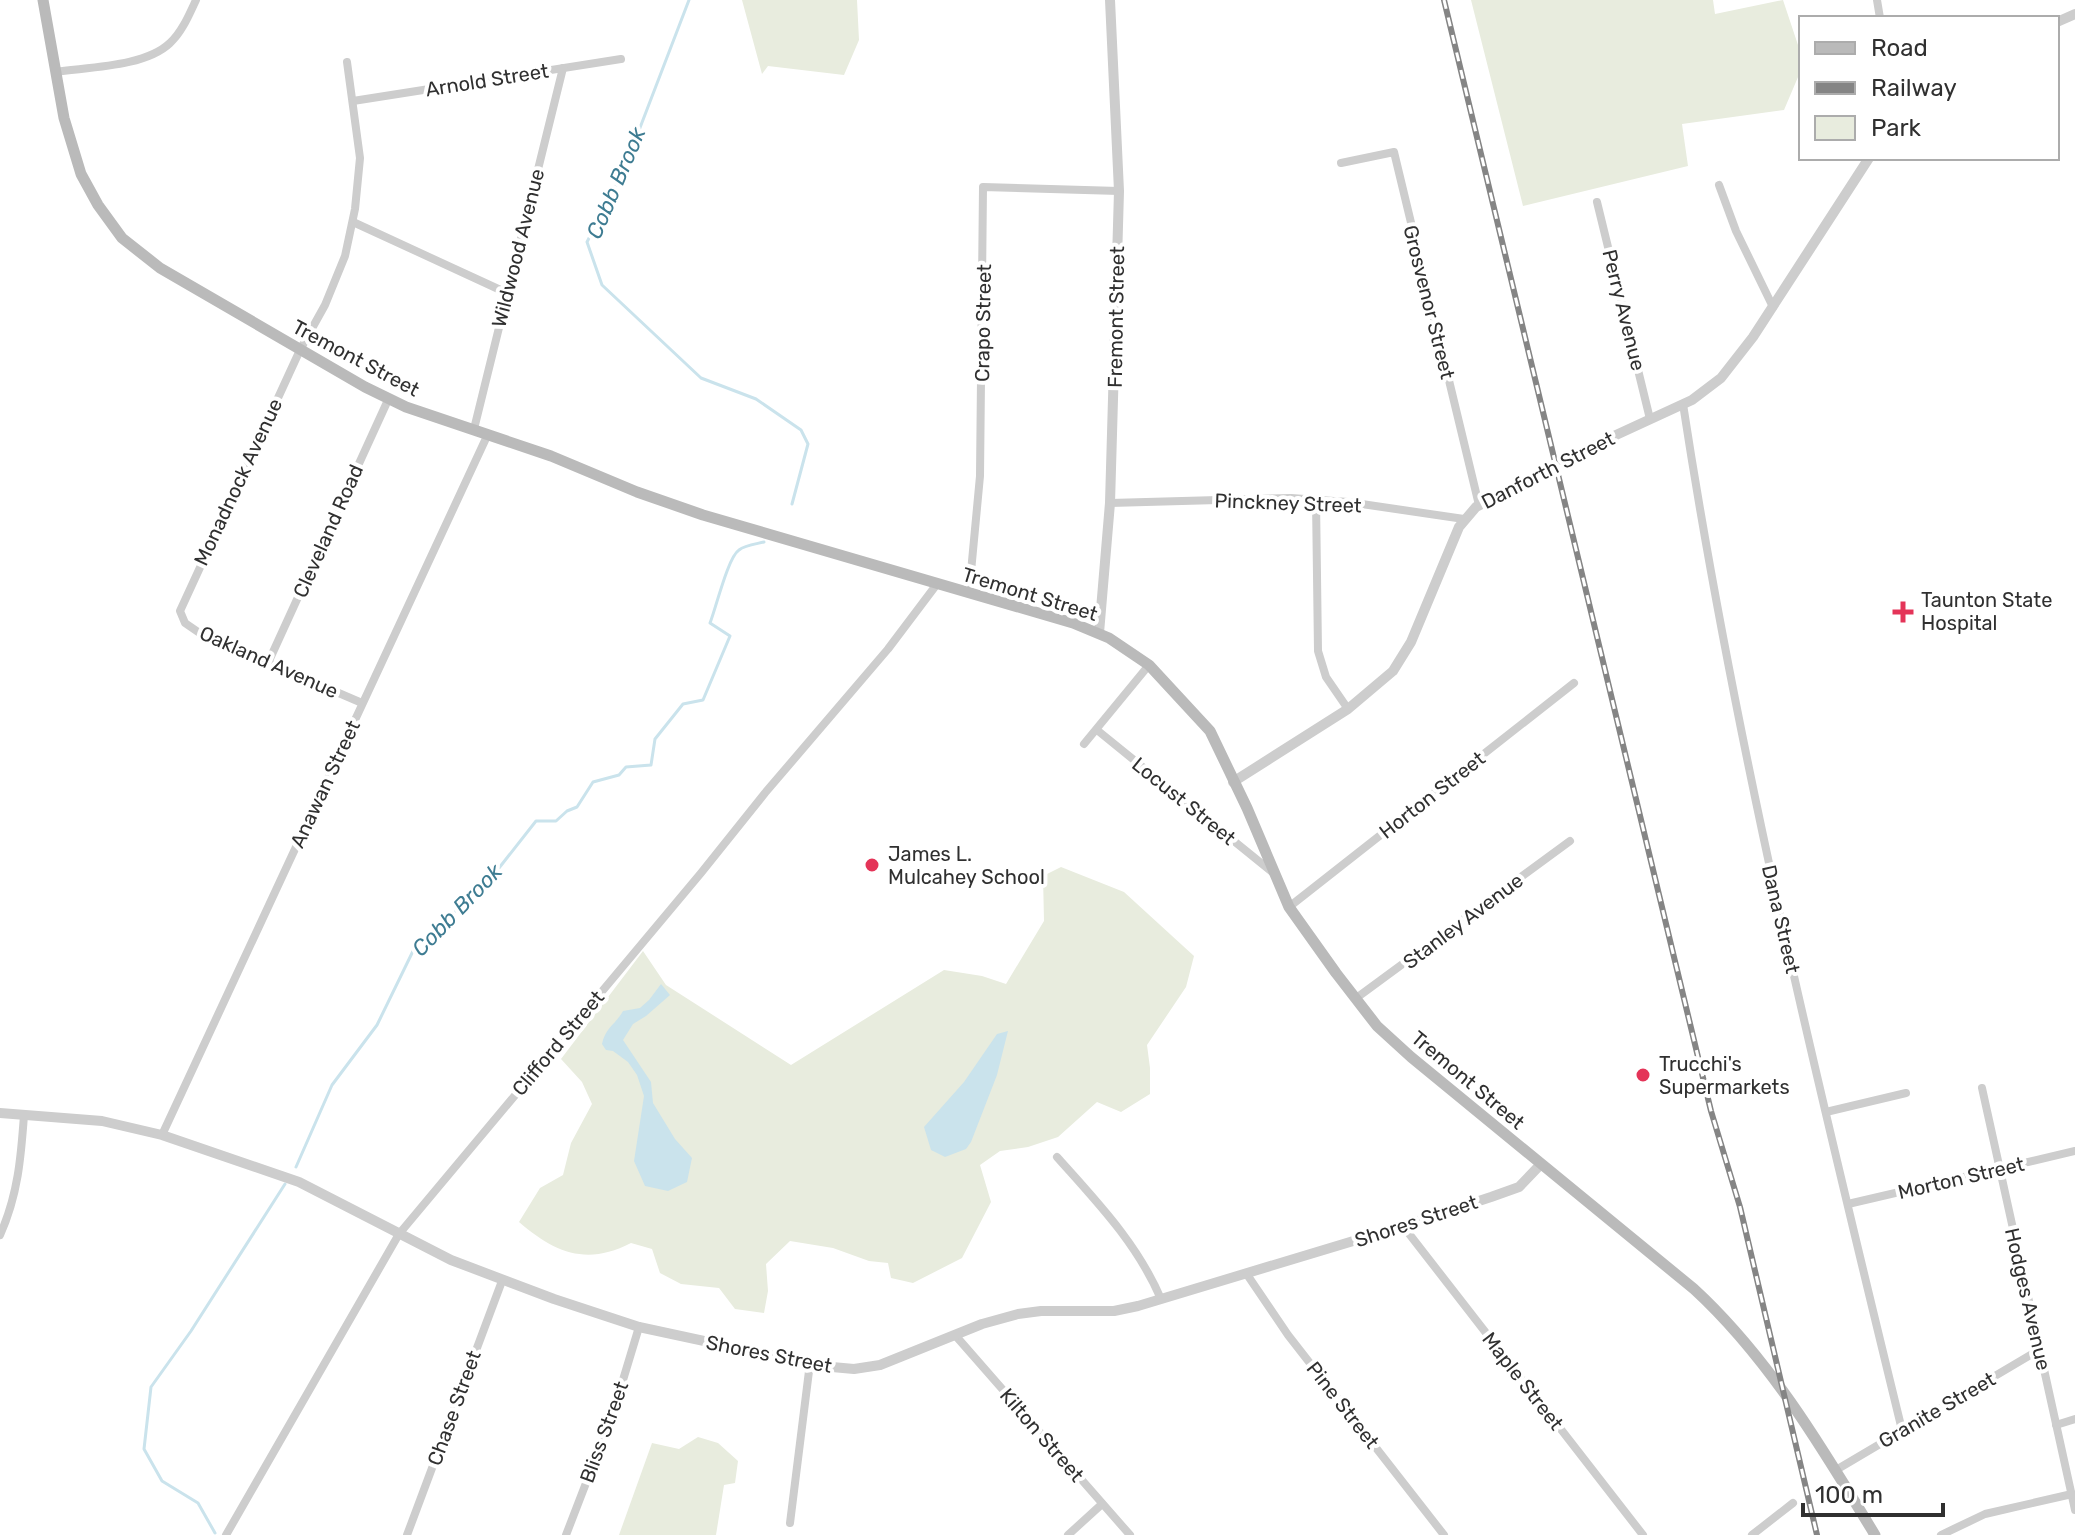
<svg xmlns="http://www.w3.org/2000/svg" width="2075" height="1535" viewBox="0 0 2075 1535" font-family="Rubik,sans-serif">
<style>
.green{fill:#e8ecde}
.water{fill:#cae3ec}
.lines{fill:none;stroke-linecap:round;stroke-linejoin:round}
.stream{stroke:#cae3ec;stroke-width:3}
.minor{stroke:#cdcdcd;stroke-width:8}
.tertiary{stroke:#cdcdcd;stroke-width:10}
.secondary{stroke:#bababa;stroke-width:11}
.rail-casing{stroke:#858585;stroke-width:6}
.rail{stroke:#fff;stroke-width:3;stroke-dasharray:9;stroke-linecap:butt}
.poi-dot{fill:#e43458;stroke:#fff;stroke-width:3}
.labels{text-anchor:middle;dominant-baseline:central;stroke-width:8;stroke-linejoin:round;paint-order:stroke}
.street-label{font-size:20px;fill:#303030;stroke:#fff}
.poi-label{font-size:20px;fill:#303030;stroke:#fff;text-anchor:start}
.water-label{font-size:22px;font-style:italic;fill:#3e7c92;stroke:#fff}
</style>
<rect width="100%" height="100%" fill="#fff"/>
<g class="green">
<path d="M742,0H857L859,40L844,75L768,66L762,74Z"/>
<path d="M1471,0H1713L1715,14L1783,0L1801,54V70L1784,110L1682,124L1688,166L1523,206Z"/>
<path d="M1061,867L1124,892L1194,956L1186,987L1147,1045L1150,1068V1094L1121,1112L1097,1102L1058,1137L1028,1147L1000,1151L980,1165L991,1202L962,1258L913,1283L891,1278L888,1263L869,1261L833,1248L790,1241L766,1264L768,1291L764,1313L735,1309L719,1288L681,1284L660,1273L652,1249L631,1243C587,1266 555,1253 519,1222L540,1188L563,1175L571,1143L592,1104L582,1082L561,1059L643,951L666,985L791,1065L944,970L982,976L1006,984L1044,921L1043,876Z"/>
<path d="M698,1437L718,1443L738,1461L735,1483L724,1485L716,1535H619L652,1443L679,1449Z"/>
</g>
<g class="water">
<path d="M661,984L670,995L646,1016L633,1024L623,1040L651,1082L653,1103L675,1139L692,1158L687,1182L668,1191L645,1186L634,1161L644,1096L637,1075L628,1062L613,1051L606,1050L602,1044C605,1028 616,1024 623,1011L640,1008L649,1000Z"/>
<path d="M1008,1031L997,1075L971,1142L966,1149L945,1157L931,1150L924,1127L964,1082L997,1034Z"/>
</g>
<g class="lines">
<g class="stream">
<path d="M689,0L623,172L587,242L602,285L701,378L756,399L801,430L808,444L792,504"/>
<path d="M296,1167L332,1085L377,1025L414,949L488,882L536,821H556L567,811L577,807L593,782L619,775L626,767L651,765L655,739L683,704L703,700L730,636L710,623C716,608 728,557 739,550C745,545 756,544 764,542"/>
<path d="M215,1533L198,1503L162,1481L144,1449L151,1387L191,1331L285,1184"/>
</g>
<g class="minor">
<path d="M1877,0L1880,18"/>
<path d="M347,62L360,158L355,209L345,256L325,305L300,350L180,611L185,623L201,634L362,703"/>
<path d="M55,72C88,67 145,67 170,43C182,32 189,15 196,0"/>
<path d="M353,101L621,59"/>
<path d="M1341,163L1394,152L1479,505"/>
<path d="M1719,185L1736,231L1773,307"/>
<path d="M1597,202L1650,419"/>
<path d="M353,222L507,293"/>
<path d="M1683,404C1736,750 1819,1090 1902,1430"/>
<path d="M474,429L563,68"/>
<path d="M1316,500L1318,651L1326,677L1348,709"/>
<path d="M1110,503L1291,498L1348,502L1464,519"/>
<path d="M969,593L980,476L983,187L1119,191"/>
<path d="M268,663L388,400"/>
<path d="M1097,730L1272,872"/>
<path d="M1084,744L1149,665"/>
<path d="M1289,907L1574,683"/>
<path d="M1355,999L1570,841"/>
<path d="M1982,1088L2075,1510"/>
<path d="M1826,1112L1906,1093"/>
<path d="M162,1135L488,434"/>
<path d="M1057,1157C1097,1202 1137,1243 1161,1299"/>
<path d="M1848,1204L2075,1151"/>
<path d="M1403,1226L1643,1535"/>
<path d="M0,1235C18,1195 21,1157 24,1115"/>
<path d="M1246,1273L1288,1335L1444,1535"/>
<path d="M955,1335L1130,1535"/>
<path d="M2056,1425L2075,1419"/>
<path d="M1836,1470L2039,1350"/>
<path d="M790,1523L810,1363"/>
<path d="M226,1535L399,1234L701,873L765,793L888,649L937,584"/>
<path d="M407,1535L502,1281"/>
<path d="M566,1535L613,1413L639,1327"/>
<path d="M1068,1535L1102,1504"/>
<path d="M1752,1535L1793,1503"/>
<path d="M1941,1535L1985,1514L2072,1494"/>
</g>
<g class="tertiary">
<path d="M2057,22L2075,14"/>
<path d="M1099,633L1110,503L1119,191L1110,0"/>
<path d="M1233,782L1348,709L1393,671L1411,642L1459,527L1476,507L1603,441L1692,400L1721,378L1753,337L1869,158"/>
<path d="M0,1113L102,1121L162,1135L299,1182L451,1260L554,1299L639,1327L821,1366L854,1369L880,1365L982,1324L1018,1314L1041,1311H1114L1138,1306L1403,1226L1491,1197L1519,1187L1541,1164"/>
</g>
<path class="secondary" d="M43,0L64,118L81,174L98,205L122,238L160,268L365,387L406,407L551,456L637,492L703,515L1073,623L1109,638L1149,665L1210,731L1247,808L1289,907L1336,973L1377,1026L1411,1057L1694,1289C1769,1358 1823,1449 1875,1535"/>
<defs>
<path id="rail" d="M1444,0L1711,1111L1740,1207L1817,1535"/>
</defs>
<use href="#rail" class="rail-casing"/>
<use href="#rail" class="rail"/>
</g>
<g class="poi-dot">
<path d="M1899 600h8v8h8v8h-8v8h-8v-8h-8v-8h8z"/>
<circle cx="872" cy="865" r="8"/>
<circle cx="1643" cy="1075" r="8"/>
</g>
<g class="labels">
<g class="street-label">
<text transform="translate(487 80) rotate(-9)">Arnold Street</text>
<text transform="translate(518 248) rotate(-76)">Wildwood Avenue</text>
<text transform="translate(1429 302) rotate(76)">Grosvenor Street</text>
<text transform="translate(1624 310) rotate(76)">Perry Avenue</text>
<text transform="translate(1116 317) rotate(-89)">Fremont Street</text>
<text transform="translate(983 323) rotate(-89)">Crapo Street</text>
<text transform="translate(356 358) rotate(28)">Tremont Street</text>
<text transform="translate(1548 470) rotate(-27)">Danforth Street</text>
<text transform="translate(238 482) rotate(-65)">Monadnock Avenue</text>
<text transform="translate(1288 503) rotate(2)">Pinckney Street</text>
<text transform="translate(328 531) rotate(-66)">Cleveland Road</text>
<text transform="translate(1030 594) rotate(17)">Tremont Street</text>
<text transform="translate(269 662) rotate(24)">Oakland Avenue</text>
<text transform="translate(325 784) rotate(-65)">Anawan Street</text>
<text transform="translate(1432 795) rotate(-38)">Horton Street</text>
<text transform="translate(1184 801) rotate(39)">Locust Street</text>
<text transform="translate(1781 919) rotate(77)">Dana Street</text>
<text transform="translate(1463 921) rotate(-37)">Stanley Avenue</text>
<text transform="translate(558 1043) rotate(-50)">Clifford Street</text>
<text transform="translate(1468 1080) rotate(40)">Tremont Street</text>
<text transform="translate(1961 1178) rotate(-13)">Morton Street</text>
<text transform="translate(1416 1221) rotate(-18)">Shores Street</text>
<text transform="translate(2028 1299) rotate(77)">Hodges Avenue</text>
<text transform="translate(769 1354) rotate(11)">Shores Street</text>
<text transform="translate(1523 1381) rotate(52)">Maple Street</text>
<text transform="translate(1343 1405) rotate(52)">Pine Street</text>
<text transform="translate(454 1408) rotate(-70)">Chase Street</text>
<text transform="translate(1937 1410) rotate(-30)">Granite Street</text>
<text transform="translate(604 1432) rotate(-70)">Bliss Street</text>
<text transform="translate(1042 1435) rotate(49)">Kilton Street</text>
</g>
<g class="poi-label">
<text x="1921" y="600">Taunton State<tspan x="1921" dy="23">Hospital</tspan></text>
<text x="888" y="854">James L.<tspan x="888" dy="23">Mulcahey School</tspan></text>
<text x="1659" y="1064">Trucchi's<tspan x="1659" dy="23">Supermarkets</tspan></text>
</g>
<g class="water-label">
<text transform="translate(616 183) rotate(-67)">Cobb Brook</text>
<text transform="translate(457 910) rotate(-46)">Cobb Brook</text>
</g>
</g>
<rect x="1799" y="16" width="260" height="144" fill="#ffffff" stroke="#acacac" stroke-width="2"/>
<rect x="1815" y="42" width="40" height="12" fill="#bababa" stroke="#acacac" stroke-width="2"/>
<text x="1871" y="56" font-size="24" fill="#303030">Road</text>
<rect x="1815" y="82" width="40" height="12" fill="#858585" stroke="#acacac" stroke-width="2"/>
<text x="1871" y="96" font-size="24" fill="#303030">Railway</text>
<rect x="1815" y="116" width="40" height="24" fill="#e8ecde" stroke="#acacac" stroke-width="2"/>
<text x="1871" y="136" font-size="24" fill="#303030">Park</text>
<path d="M1803 1503v12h140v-12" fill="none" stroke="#303030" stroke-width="4"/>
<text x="1815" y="1503" font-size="24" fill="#303030" stroke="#ffffff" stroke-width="6" paint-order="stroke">100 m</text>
</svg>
